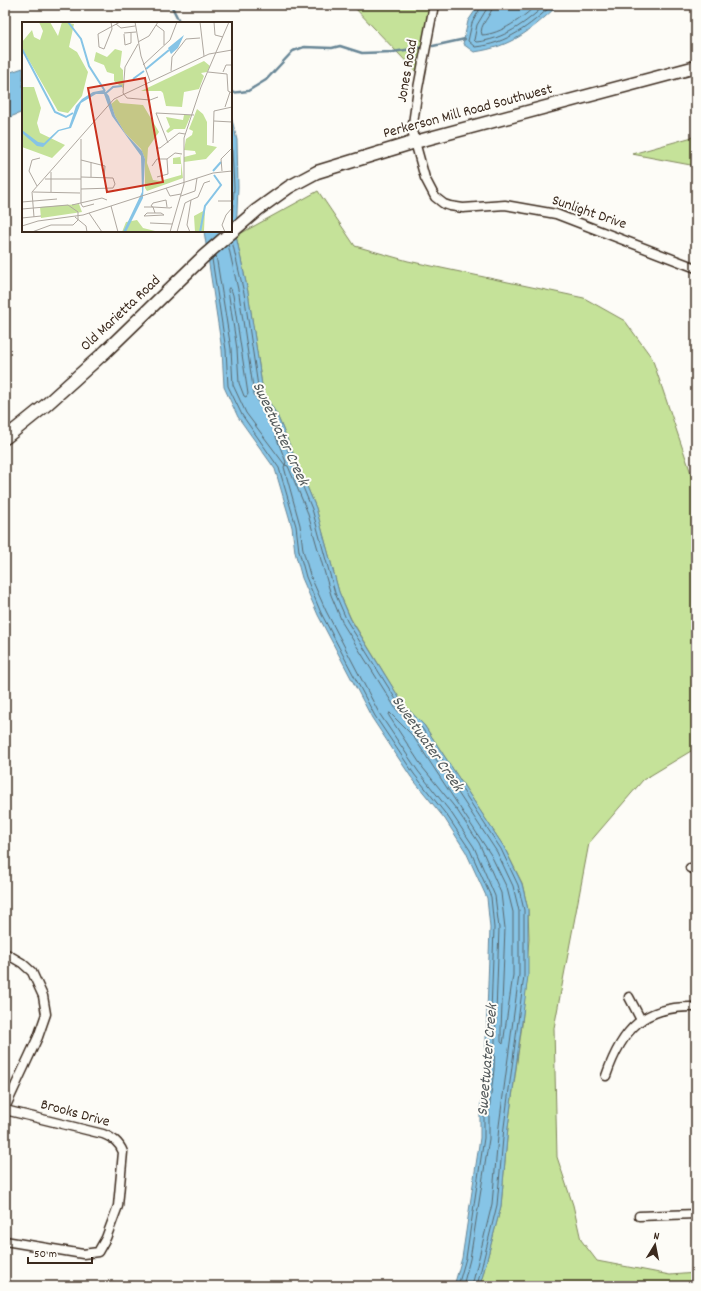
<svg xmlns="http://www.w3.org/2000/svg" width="701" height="1291" viewBox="0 0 701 1291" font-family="Dekko,sans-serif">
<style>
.green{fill:#c5e299;stroke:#80865c}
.water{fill:#86c4e6;stroke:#688696}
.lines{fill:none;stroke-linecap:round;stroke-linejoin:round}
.shore{stroke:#59686e;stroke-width:1}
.stream{stroke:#688696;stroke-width:2.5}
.street-casing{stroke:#3b2a1e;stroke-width:11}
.secondary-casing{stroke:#3b2a1e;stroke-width:15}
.street{stroke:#fdfcf7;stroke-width:8}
.secondary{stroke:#fdfcf7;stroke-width:12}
.labels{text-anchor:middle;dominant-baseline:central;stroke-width:4;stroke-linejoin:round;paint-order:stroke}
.street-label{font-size:15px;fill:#3b2a1e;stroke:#fdfcf7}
.water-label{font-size:16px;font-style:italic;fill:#52585a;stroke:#fdfcf7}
.inset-river{fill:none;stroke:#86c4e6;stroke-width:2}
.inset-road{fill:none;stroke:#afa8a0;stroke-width:1}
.view{fill:#c8321e;fill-opacity:0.15;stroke:#c8321e;stroke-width:2}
.inset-edge{fill:none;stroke:#3b2a1e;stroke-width:2}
</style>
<rect width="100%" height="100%" fill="#fdfcf7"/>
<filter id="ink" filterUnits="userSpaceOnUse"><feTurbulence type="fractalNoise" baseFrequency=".025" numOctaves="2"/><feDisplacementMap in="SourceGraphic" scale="8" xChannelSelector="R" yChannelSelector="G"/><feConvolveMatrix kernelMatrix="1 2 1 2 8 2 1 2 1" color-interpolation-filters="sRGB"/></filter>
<g filter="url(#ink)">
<g class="green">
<path d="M352,5H434L420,76Z"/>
<path d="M696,136V166L632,154Z"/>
<path d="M318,191L355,246L408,261L584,298L625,321L652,358L696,488V748L643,780L589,843L554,1028L557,1157L573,1205L581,1240L597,1261L670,1275L696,1273V1286H480L501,1206L508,1127L522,1025L529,939L528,910L522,883L504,847L424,725L403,704L351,619L339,592L316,508L277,415L263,392L248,292L236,236Z"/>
</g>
<g class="water">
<path d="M479,5H558C532,30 511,47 474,52L463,44L468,21Z"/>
<path d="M23,68V112L5,119V74Z"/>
<path d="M231,116L237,140L238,187L236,236L248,292L263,392L277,415L316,508L339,592L351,620L403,704L424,725L504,847L522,884L528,910V976L508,1127L501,1206L480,1286H454L462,1258L480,1138V1110L485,1068L490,928L487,898L466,852L445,819L411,777L372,718L318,615L302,578L295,552L292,527L275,469L238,417L224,387L222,350L204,231H231Z"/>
</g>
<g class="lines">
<g class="shore">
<path d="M482,5L472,23L468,41L475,47C506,44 530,26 552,5"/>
<path d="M487,5L486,10L477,25L474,40L476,42C503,40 526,23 545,5"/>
<path d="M493,5C492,16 478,25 482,35C501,34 523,18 536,5"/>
<path d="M231,133L234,187L232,222"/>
<path d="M232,241L244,293L259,393L274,417L312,509L335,593L347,621L400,706L422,728L501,849L518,885L524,910V976L504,1127L497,1205L477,1286"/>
<path d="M216,255L231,349L233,385L246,413L285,465L286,462L269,419L254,394L239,294L228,244"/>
<path d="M212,259L226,350L228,386L242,415L279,468L296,526L299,551L306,577L321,613L375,716L414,774L448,817L470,850L491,897L494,928L489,1069L484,1110V1138L466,1258L458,1286"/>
<path d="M229,288L231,289L233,295L248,394L246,397L244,396L239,383L237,349L228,290Z"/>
<path d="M390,713L413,736L491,855L507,888L513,912V975L503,1044L501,1042V1030L505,928L501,893L479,843L457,810L423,768L389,716Z"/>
<path d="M463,1286L470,1259L489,1139V1111L494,1069L499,928L495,896L474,847L452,814L418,771L379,713L326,611L310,575L303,550L300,525L284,467L285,465L288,466L307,511L331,595L343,624L396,709L418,732L497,852L513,886L519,911V975L499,1126L492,1204L472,1286"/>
</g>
<g class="stream">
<path d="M171,5L180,23"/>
<path d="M433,46L465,39"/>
<path d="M231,93L248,91L266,80L293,51L304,47L332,48L340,46L362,53L393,52L424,47"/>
</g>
<defs>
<g id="street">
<path d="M434,5L418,88L412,131L425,178L435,197L444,204L450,206L463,208L505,205L556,214L696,268"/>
<path d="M690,868L696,870"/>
<path d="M5,953L22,963L32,972L43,996L46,1014L38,1037L5,1108"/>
<path d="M629,997L641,1020"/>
<path d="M606,1076C622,1029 644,1005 696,1007"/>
<path d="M5,1110L103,1134C113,1138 119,1142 123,1152L118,1206L106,1238L98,1252L83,1254L5,1241"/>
<path d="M639,1216L696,1214"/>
</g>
<path id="secondary" d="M5,438L46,405L106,351L203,257L257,210L289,187L317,172L415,142L696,67"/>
</defs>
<use href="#street" class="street-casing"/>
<use href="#secondary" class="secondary-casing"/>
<use href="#street" class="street"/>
<use href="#secondary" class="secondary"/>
</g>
</g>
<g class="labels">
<g class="street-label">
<text transform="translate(408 71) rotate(-80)">Jones Road</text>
<text transform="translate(468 112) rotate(-15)">Perkerson Mill Road Southwest</text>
<text transform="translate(589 213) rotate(19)">Sunlight Drive</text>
<text transform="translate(121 314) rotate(-43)">Old Marietta Road</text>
<text transform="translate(75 1114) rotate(15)">Brooks Drive</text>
</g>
<g class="water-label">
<text transform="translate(280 434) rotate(65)">Sweetwater Creek</text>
<text transform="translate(427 744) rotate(55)">Sweetwater Creek</text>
<text transform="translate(488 1060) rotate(-85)">Sweetwater Creek</text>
</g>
</g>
<g transform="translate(22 22)">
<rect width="210" height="210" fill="#fdfcf7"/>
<path d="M17,0H28L36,14L40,0L52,2L47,25L55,30L66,50L60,74L46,91L36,89L0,26V20L10,8L12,15L18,18L21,9ZM93,27L100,29L98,45L101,48V66L92,59V52L85,50L82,43L72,39L74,30L85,35ZM182,39L188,44L185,50L179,51L182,54L177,67L162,70L160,85L144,84L141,71L139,69H119ZM1,65H12L19,86L15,101L18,111L43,123L30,136L0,125ZM95,77L98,81L121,83L137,110L126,126L125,141L131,158L138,159L159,153V142H151V136L158,135V132L161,156L125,169L123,166V137L119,127L103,111L93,94L89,82ZM175,87L181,92L185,100V123L195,125L184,137L162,140V135L174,132L173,129L162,128L164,117L170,113L171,109L167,107ZM162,93H169L163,107H152L146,111L144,109L148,105L144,95L161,98ZM57,182L60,190L19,196L18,185ZM183,188L182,209L192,210H173L172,194ZM115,198L121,206L137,210H100L104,200Z" fill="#c5e299"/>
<path d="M162,13L156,26L149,32L146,26ZM82,68L87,74L93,94L103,111L120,129L123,137L121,176L104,210H101L120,170L119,134L90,94L82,72H74L59,81L49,106L37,109L21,125L15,124L0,111V108L16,120L22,121L36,108L47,105L54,84L60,77L71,70Z" fill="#86c4e6"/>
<path class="inset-river" d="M46,0L59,17L67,44L83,69M0,27L33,90L44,95L51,91M124,47L147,28M111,57L122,49M84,71L91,65L100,64M191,149L199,140M178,210L183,184L199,163L192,153"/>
<path class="inset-road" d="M113,0L119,34L128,59M178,0L182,34M192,0L193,13L201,15M94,2L99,6L113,4M134,3L142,9V23M102,11L114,10M76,12L77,25L82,27L90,7L89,0M76,12L98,0M102,12L103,23L109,21V11M116,20L127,14L136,0M116,22L103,45L101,71L105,76L128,78L136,75M121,43L148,18L155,0M149,49L150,35L164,17L178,16M186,50L205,52L206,69L210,71M201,50L204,43H210M203,85L208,70M192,99L210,100M59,117V182L61,185L72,182M146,121L134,91L172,93M191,121L192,89L210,85M134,126H138L157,111L163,112M59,138L83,144L82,155M130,144L135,137H145L153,131L160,132M200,149L199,137L210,126M29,150V170M69,155V140M135,155L146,152L145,137M23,157H59M15,164L7,149L10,138L18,136M144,166L148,174L159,172M59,167L91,166L93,162L91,156L59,155M11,170L58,171M159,174L173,169L175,156M169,178L176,175L182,161L188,159M196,179H210M0,180L35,177M50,183L80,176L85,178M89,184L96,210M122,185H131L133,191M145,185L144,178L131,181L129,184L131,185L148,186L150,185M0,187L46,183L56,190V198L51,203H29L10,210M67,191L80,210M125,191H139L142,193L122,194ZM12,195L10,170L92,77L187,32L210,28M53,195L64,204L65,210M0,196L19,194M128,201L150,202M0,204L16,199L61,193L191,151L210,149M148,210L162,162V116L179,65L207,0M155,210L163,181L169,178L165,203L168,210M203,210L200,203L204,193L210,186"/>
<path class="view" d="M123,56L141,160L85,170L66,66Z"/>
<rect width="210" height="210" class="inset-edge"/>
</g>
<rect width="701" height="1291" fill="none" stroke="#fdfcf7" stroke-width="20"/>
<rect x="10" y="10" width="681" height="1271" fill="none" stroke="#3b2a1e" stroke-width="1.5" filter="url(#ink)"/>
<g transform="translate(655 1245) rotate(10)" stroke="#fdfcf7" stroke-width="3" paint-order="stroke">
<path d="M0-3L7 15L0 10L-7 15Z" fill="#3b2a1e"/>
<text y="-6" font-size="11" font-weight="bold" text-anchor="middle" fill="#3b2a1e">N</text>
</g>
<path d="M28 1257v6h64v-6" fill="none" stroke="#3b2a1e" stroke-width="2"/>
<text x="34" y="1257" font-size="12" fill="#3b2a1e" stroke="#fdfcf7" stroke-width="3" paint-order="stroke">50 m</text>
</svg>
